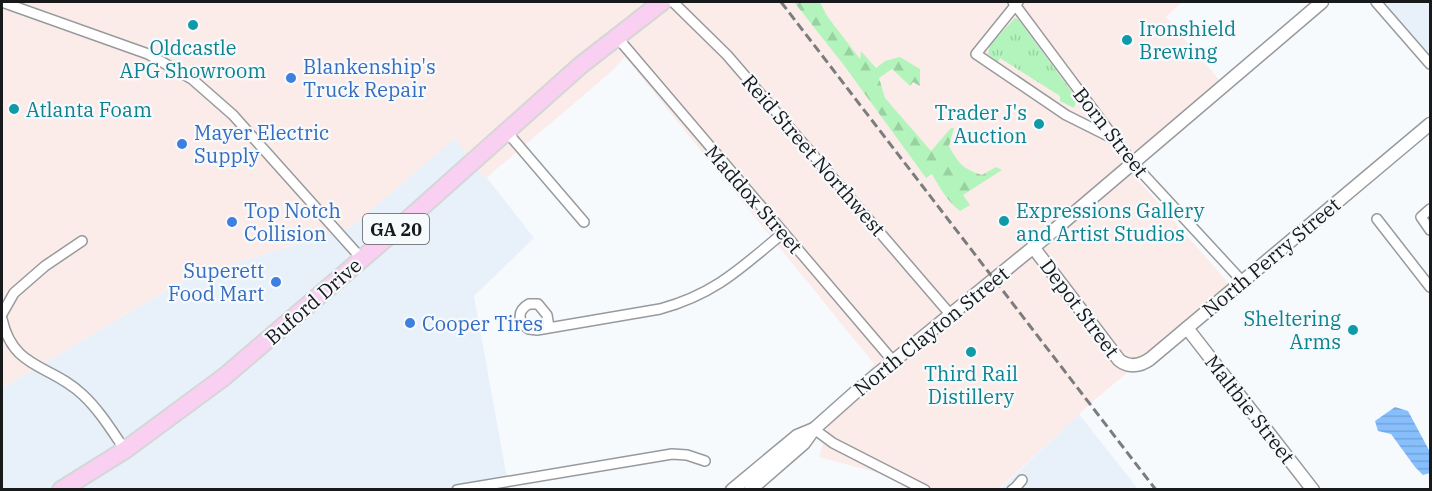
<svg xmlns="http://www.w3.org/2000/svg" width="1432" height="491" viewBox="0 0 1432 491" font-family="'IBM Plex Serif',serif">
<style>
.built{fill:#e8f1fa}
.industrial{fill:#fcece9}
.grass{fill:url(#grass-tufts)}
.forest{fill:url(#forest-firs)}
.water{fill:url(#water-rules)}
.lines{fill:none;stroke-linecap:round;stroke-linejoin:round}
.minor-casing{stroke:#979a9d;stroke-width:12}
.tertiary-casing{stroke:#979a9d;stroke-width:15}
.trunk-casing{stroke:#d5d6d6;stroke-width:20}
.minor{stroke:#fff;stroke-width:9}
.tertiary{stroke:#fff;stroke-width:12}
.trunk{stroke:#fad0f2;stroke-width:16}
.rail{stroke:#7a7c7e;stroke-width:3;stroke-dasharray:9 4.5;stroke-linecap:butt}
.culture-dot{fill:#0f9aa8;stroke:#f7fafd;stroke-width:2}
.shop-dot{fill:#3f7fe0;stroke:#f7fafd;stroke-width:2}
.labels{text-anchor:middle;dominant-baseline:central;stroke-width:4.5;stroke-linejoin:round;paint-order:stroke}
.shield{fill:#f7fafd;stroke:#5b5c5e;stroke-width:1.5}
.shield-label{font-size:18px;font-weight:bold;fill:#18191a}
.culture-label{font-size:20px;fill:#0d838f;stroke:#f7fafd;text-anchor:start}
.shop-label{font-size:20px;fill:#366cbe;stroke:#f7fafd;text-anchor:start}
.street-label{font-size:20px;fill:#18191a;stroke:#f7fafd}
</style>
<defs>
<pattern id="grass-tufts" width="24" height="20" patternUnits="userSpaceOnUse" patternTransform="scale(1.5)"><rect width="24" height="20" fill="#b3f4bc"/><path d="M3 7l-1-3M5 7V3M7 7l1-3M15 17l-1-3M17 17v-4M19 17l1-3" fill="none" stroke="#99d1a1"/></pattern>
<pattern id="forest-firs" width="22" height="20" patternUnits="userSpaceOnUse" patternTransform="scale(1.5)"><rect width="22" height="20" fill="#b3f4bc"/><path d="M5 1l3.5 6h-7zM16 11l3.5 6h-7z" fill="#99d1a1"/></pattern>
<pattern id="water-rules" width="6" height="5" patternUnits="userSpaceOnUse" patternTransform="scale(1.5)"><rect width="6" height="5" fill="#87bffd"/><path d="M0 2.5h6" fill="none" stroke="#74a4d8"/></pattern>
</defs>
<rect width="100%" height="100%" fill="#f7fafd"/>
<g class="built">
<path d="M1382,2H1430V58L1395,17Z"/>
<path d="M455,137L534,238L474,296L509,489H2V388L187,278L351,227Z"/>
<path d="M1079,414L1138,489L999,490Z"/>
</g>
<path class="industrial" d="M2,2H1182L1166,17L1221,82L1127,167L1231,286L1091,403L999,489H925L904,480L819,457L830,419L874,364L625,57L612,71L485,179L455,138L351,227L187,278L2,388Z"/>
<path class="grass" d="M1015,18L1018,19L1077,99L1074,108L1060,101V96L1000,58L998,62L988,54L990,45Z"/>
<path class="forest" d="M794,2H820L827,16L860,59L861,51L876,68L885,61L900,57L920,69V86L913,82L910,86L892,69L879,78L885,98L931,151L951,128H954L949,146C958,163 963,169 982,175L996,167L1002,170L963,195L970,205L960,211C947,201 940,188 932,174L926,178L843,64Z"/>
<path class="water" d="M1395,407L1408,411L1430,452V473L1423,475L1415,467L1391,434L1378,431L1375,421Z"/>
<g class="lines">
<defs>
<g id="minor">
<path d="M2,2L148,54L192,79L233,115L361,258"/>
<path d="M673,2L727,55L950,314"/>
<path d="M1013,2L1133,163L1243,282"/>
<path d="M1018,2L976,54L1066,115L1112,138"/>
<path d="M1376,2L1430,64"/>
<path d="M616,36L893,361"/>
<path d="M506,131L584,222"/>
<path d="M1430,209L1421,217L1430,230"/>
<path d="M1377,219L1430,287"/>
<path d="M2,314L14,293L45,266L82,241"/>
<path d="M2,319C13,370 51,364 83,395C100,411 112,431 125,450"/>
<path d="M549,327L547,315L538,304H529C520,309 518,315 522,324L529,329L537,330L660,309C715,294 741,268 783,233"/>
<path d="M814,429L833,443L925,490"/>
<path d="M457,490L672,454L687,455L705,461"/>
<path d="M1012,490L1016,487L1022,480"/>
</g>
<g id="tertiary">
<path d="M1033,247L1119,360C1129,368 1140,366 1150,359L1430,124"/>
<path d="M1187,328L1313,490"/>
<path d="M732,490L797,436L814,429"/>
<path d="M750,490L804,443L814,429L859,389L1046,237L1322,2"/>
</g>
<path id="trunk" d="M61,490L125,450L224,377L405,222L581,65L662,2"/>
</defs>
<use href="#minor" class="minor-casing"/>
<use href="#tertiary" class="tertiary-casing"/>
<use href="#trunk" class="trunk-casing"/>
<use href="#minor" class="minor"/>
<use href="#tertiary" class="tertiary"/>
<use href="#trunk" class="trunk"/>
<path class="rail" d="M781,2L1156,490"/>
</g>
<g class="culture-dot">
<circle cx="193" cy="25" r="6"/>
<circle cx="1127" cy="40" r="6"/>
<circle cx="14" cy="109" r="6"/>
<circle cx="1039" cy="124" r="6"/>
<circle cx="1004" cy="221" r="6"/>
<circle cx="1353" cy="330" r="6"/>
<circle cx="971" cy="352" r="6"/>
</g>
<g class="shop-dot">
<circle cx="291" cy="78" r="6"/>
<circle cx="182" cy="144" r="6"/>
<circle cx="232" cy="222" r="6"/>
<circle cx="276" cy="282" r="6"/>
<circle cx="410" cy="323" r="6"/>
</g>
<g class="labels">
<rect class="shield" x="363" y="214" width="66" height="30" rx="4.5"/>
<g class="shield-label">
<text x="396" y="229">GA 20</text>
</g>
<g class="culture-label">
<text x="1139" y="28">Ironshield<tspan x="1139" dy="23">Brewing</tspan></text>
<text x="193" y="47" text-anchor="middle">Oldcastle<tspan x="193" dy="23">APG Showroom</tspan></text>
<text x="26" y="109">Atlanta Foam</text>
<text x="1027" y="112" text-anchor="end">Trader J's<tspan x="1027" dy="23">Auction</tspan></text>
<text x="1016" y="210">Expressions Gallery<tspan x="1016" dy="23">and Artist Studios</tspan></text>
<text x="1341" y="318" text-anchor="end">Sheltering<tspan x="1341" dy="23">Arms</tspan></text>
<text x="971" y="373" text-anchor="middle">Third Rail<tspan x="971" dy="23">Distillery</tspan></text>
</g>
<g class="shop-label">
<text x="303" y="66">Blankenship's<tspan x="303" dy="23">Truck Repair</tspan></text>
<text x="194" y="132">Mayer Electric<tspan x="194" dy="23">Supply</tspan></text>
<text x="244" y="210">Top Notch<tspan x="244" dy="23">Collision</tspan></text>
<text x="264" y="270" text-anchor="end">Superett<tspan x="264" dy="23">Food Mart</tspan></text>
<text x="422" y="323">Cooper Tires</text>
</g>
<g class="street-label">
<text transform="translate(1111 132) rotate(52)">Born Street</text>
<text transform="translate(814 155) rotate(49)">Reid Street Northwest</text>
<text transform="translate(754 199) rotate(49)">Maddox Street</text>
<text transform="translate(1271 257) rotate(-40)">North Perry Street</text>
<text transform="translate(313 301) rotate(-41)">Buford Drive</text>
<text transform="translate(1080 308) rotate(53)">Depot Street</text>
<text transform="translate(931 331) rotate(-39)">North Clayton Street</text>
<text transform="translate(1250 409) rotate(52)">Maltbie Street</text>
</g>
</g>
<rect width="1432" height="491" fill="none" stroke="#18191a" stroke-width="6"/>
</svg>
